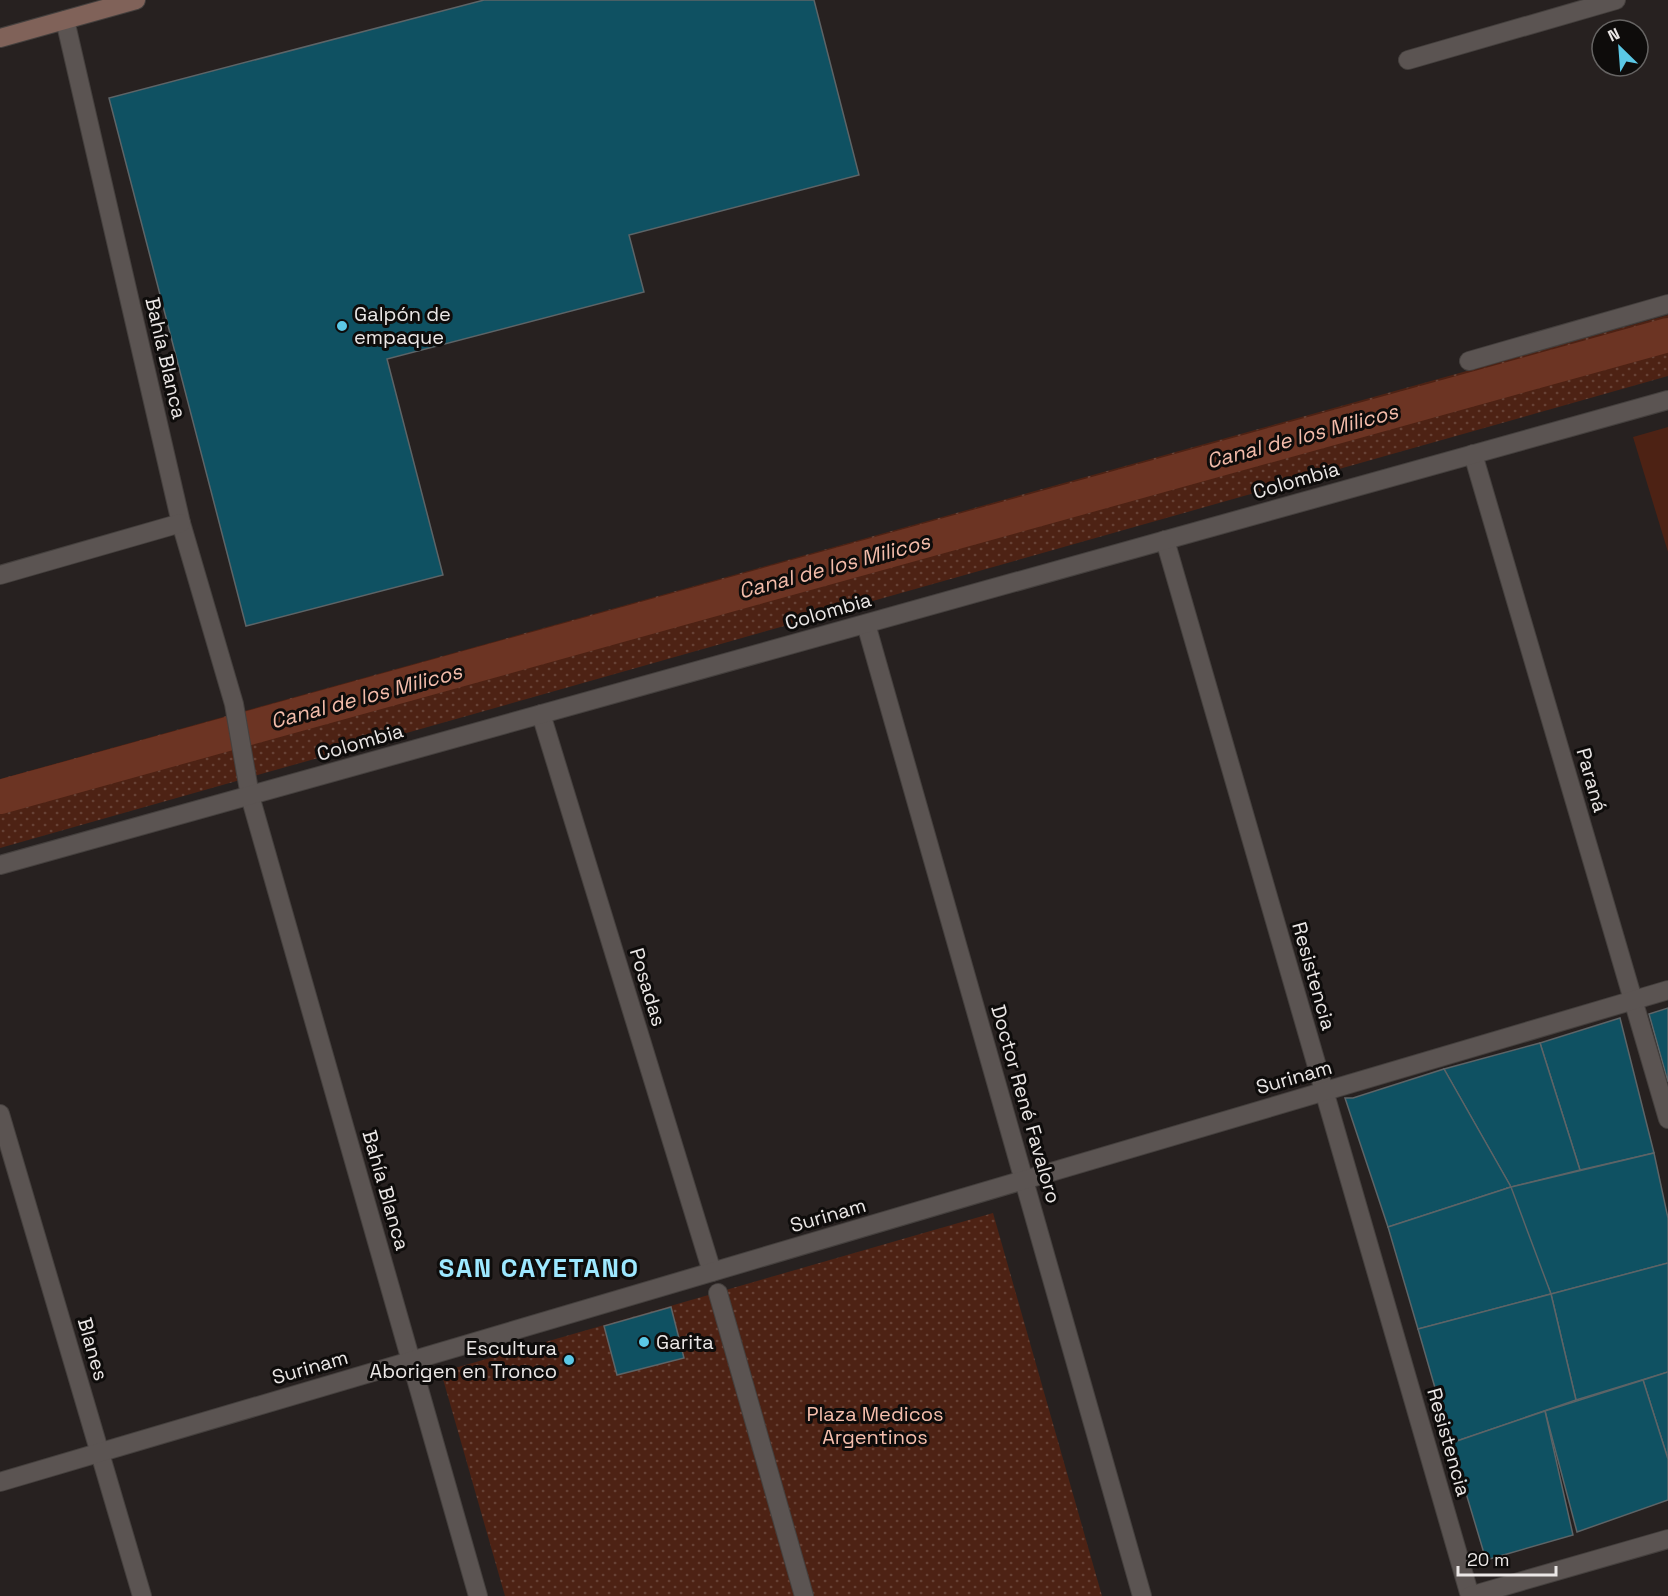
<svg xmlns="http://www.w3.org/2000/svg" width="1668" height="1596" viewBox="0 0 1668 1596" font-family="'Space Grotesk',sans-serif">
<style>
.grass{fill:url(#grass-dots)}
.pitch{fill:#4d2214}
.lines{fill:none;stroke-linecap:round;stroke-linejoin:round}
.canal{stroke:#6c3423;stroke-width:34}
.building{fill:#0f5162;stroke:#5d6467;stroke-width:1.5}
.street-casing{stroke:#45403e;stroke-width:20}
.secondary-casing{stroke:#45403e;stroke-width:20}
.street{stroke:#5b5452;stroke-width:18}
.secondary{stroke:#806259;stroke-width:18}
.poi-dot{fill:#5bc8e6;stroke:#0e0c0b;stroke-width:2}
.labels{text-anchor:middle;dominant-baseline:central;stroke-width:6;stroke-linejoin:round;paint-order:stroke}
.poi-label{font-size:20px;fill:#ebe7e6;stroke:#0e0c0b;text-anchor:start}
.street-label{font-size:20px;fill:#ebe7e6;stroke:#0e0c0b}
.park-label{font-size:20px;fill:#f5beac;stroke:#0e0c0b}
.water-label{font-size:21px;font-style:italic;fill:#f3bcaa;stroke:#0e0c0b}
.district-label{font-size:26px;font-weight:bold;letter-spacing:1.5px;fill:#9de8ff;stroke:#0e0c0b}
</style>
<defs>
<pattern id="grass-dots" width="8" height="8" patternUnits="userSpaceOnUse" patternTransform="scale(1.5)"><rect width="8" height="8" fill="#4d2214"/><path d="M2 2h.1M6 6h.1" fill="none" stroke="#674236" stroke-width="1.8" stroke-linecap="round"/></pattern>
</defs>
<rect width="100%" height="100%" fill="#272120"/>
<g class="grass">
<path d="M1668,315V376L0,848V779Z"/>
<path d="M993,1213L1102,1596H505L441,1372Z"/>
</g>
<path class="pitch" d="M1668,427V552L1633,437Z"/>
<g class="lines">
<path class="canal" d="M0,797L1668,335"/>
</g>
<g class="building">
<path d="M484,0H814L859,175L629,235L644,292L387,359L443,575L246,626L109,98Z"/>
<path d="M1668,1008V1082L1649,1014Z"/>
<path d="M1620,1018L1654,1153L1580,1170L1540,1043Z"/>
<path d="M1540,1043L1580,1170L1511,1187L1444,1069Z"/>
<path d="M1444,1069L1511,1187L1388,1227L1345,1098H1353Z"/>
<path d="M1654,1153L1668,1218V1263L1551,1294L1507,1188Z"/>
<path d="M1511,1187L1551,1294L1418,1329L1388,1227Z"/>
<path d="M1668,1263V1372L1576,1400L1551,1294Z"/>
<path d="M1551,1294L1576,1400L1451,1443L1418,1329Z"/>
<path d="M671,1307L684,1358L617,1375L604,1326Z"/>
<path d="M1668,1372V1459L1643,1380Z"/>
<path d="M1643,1380L1668,1459V1500L1577,1532L1545,1411Z"/>
<path d="M1545,1411L1573,1535L1486,1560L1451,1443Z"/>
</g>
<g class="lines">
<defs>
<g id="street">
<path d="M65,20L181,523L234,704L250,796L478,1596"/>
<path d="M1408,60L1616,0"/>
<path d="M1469,361L1668,304"/>
<path d="M1473,454L1668,1119"/>
<path d="M1165,540L1470,1596"/>
<path d="M0,575L181,523"/>
<path d="M866,624L1142,1596"/>
<path d="M541,714L712,1272"/>
<path d="M0,865L1668,400"/>
<path d="M0,1114L142,1596"/>
<path d="M718,1293L804,1596"/>
<path d="M0,1482L1668,990"/>
<path d="M1470,1596L1668,1539"/>
</g>
<path id="secondary" d="M0,38L136,0"/>
</defs>
<use href="#street" class="street-casing"/>
<use href="#secondary" class="secondary-casing"/>
<use href="#street" class="street"/>
<use href="#secondary" class="secondary"/>
</g>
<g class="poi-dot">
<circle cx="342" cy="326" r="6"/>
<circle cx="644" cy="1342" r="6"/>
<circle cx="569" cy="1360" r="6"/>
</g>
<g class="labels">
<g class="poi-label">
<text x="354" y="314">Galpón de<tspan x="354" dy="23">empaque</tspan></text>
<text x="656" y="1342">Garita</text>
<text x="557" y="1348" text-anchor="end">Escultura<tspan x="557" dy="23">Aborigen en Tronco</tspan></text>
</g>
<g class="street-label">
<text transform="translate(166 358) rotate(77)">Bahía Blanca</text>
<text transform="translate(1296 480) rotate(-16)">Colombia</text>
<text transform="translate(828 611) rotate(-16)">Colombia</text>
<text transform="translate(360 742) rotate(-16)">Colombia</text>
<text transform="translate(1592 780) rotate(74)">Paraná</text>
<text transform="translate(1314 976) rotate(74)">Resistencia</text>
<text transform="translate(648 987) rotate(73)">Posadas</text>
<text transform="translate(1294 1077) rotate(-16)">Surinam</text>
<text transform="translate(1026 1104) rotate(74)">Doctor René Favaloro</text>
<text transform="translate(386 1190) rotate(74)">Bahía Blanca</text>
<text transform="translate(828 1215) rotate(-16)">Surinam</text>
<text transform="translate(93 1349) rotate(74)">Blanes</text>
<text transform="translate(310 1367) rotate(-16)">Surinam</text>
<text transform="translate(1449 1442) rotate(74)">Resistencia</text>
</g>
<g class="park-label">
<text x="875" y="1414">Plaza Medicos<tspan x="875" dy="23">Argentinos</tspan></text>
</g>
<g class="water-label">
<text transform="translate(1302 436) rotate(-15)">Canal de los Milicos</text>
<text transform="translate(834 566) rotate(-15)">Canal de los Milicos</text>
<text transform="translate(366 696) rotate(-15)">Canal de los Milicos</text>
</g>
<g class="district-label">
<text x="539" y="1268">SAN CAYETANO</text>
</g>
</g>
<g transform="translate(1620 48) rotate(335)"><circle r="28" fill="#0e0c0b" stroke="#666463" stroke-width="1.5"/>
<path d="M0-4.5L10 22L0 15L-10 22Z" fill="#5bc8e6"/>
<text y="-9" font-size="16" font-weight="bold" text-anchor="middle" fill="#ebe7e6">N</text>
</g>
<path d="M1458 1566v9h98v-9" fill="none" stroke="#ebe7e6" stroke-width="3"/>
<text x="1467" y="1566" font-size="18" fill="#ebe7e6" stroke="#0e0c0b" stroke-width="4.5" paint-order="stroke">20 m</text>
</svg>
